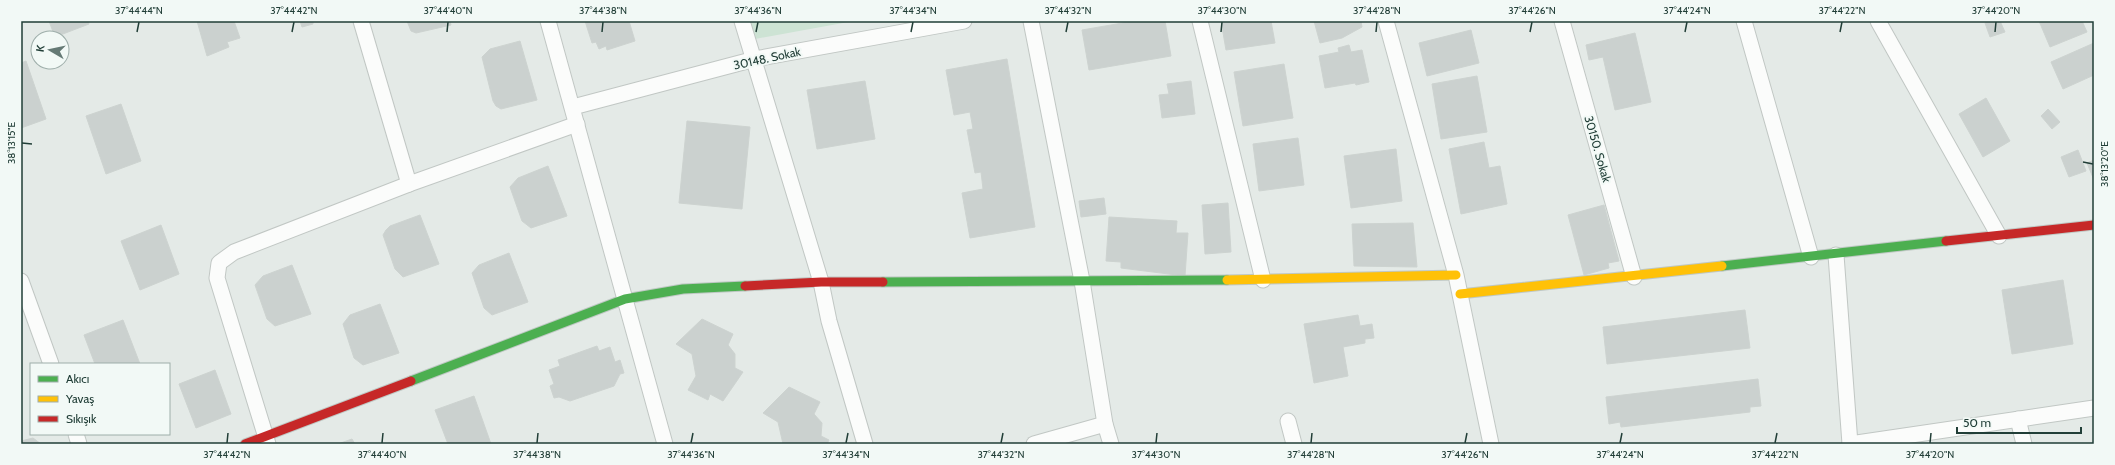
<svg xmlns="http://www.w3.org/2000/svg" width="2115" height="465" viewBox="0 0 2115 465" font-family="Cabin,sans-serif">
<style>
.green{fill:#cde3d4}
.building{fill:#cbd1cf;stroke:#cdd3d0}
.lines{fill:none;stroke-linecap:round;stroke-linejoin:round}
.street-casing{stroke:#c1c7c4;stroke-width:17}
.fast-casing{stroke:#bfc8c4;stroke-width:11}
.slow-casing{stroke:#bfc8c4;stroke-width:11}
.jam-casing{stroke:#bfc8c4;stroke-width:11}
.street{stroke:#fbfcfb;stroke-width:15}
.fast{stroke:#4caf50;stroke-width:9}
.slow{stroke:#ffc107;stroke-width:9}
.jam{stroke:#c62828;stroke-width:9}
.ticks{fill:none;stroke:#213e37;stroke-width:1.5}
.labels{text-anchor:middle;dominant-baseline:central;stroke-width:4;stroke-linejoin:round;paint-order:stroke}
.street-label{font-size:12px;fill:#213e37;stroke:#f2f9f6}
.neatline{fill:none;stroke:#213e37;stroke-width:1.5}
.ticks-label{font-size:10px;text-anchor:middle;fill:#213e37}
</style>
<rect width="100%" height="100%" fill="#e4eae7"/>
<path class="green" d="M750,21H854L755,39Z"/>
<g class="building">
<path d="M49,21H88L89,24L55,37Z"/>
<path d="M197,21H234L240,38L227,42L229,47L207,56Z"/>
<path d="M300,21H315L313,22V24L302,27Z"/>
<path d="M407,21H450L451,25L416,33L411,31Z"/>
<path d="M585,21H629L635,41L607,50L606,46L599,49L596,42L592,43Z"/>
<path d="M1134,21H1165L1171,56L1089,70L1082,30Z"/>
<path d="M1221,21H1271L1275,43L1226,50Z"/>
<path d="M1314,21H1361L1362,27L1342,38L1320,43Z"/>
<path d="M1992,21H2000L2005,32L1990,37L1985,23Z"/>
<path d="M2039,21H2082L2087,32L2050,47Z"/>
<path d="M1471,30L1479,63L1427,76L1419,43Z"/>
<path d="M1635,33L1651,102L1615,110L1603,57L1589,60L1586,45Z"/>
<path d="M520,41L537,100L501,109L496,106L493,101L482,57L490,49Z"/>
<path d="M2094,43V75L2063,89L2051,62Z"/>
<path d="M1349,45L1351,52L1362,50L1369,82L1356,85L1355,83L1325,88L1319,56L1339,52L1338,48Z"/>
<path d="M1007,59L1035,227L970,238L962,193L983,189L981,172L975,173L967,130L973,129L970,112L954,115L946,70Z"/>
<path d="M26,61L46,119L21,128V63Z"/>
<path d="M1284,64L1293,118L1243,126L1234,72Z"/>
<path d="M1477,76L1487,132L1441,139L1432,84Z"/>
<path d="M865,81L875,139L817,149L807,90Z"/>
<path d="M1191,81L1195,114L1162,118L1159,95L1169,94L1167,84Z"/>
<path d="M1986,98L2010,141L1983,157L1959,114Z"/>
<path d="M121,104L141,161L106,174L86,116Z"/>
<path d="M2048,109L2060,122L2052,129L2041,116Z"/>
<path d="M687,121L750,127L742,209L679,203Z"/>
<path d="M1298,138L1304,185L1259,191L1253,144Z"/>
<path d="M1484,142L1489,168L1500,166L1507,204L1461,214L1449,149Z"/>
<path d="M1396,149L1402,201L1351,208L1344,156Z"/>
<path d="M2078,150L2086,171L2069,177L2061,157Z"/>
<path d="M2094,160V180L2087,163Z"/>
<path d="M548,166L567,216L531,228L522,221L510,187L518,178Z"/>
<path d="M1104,198L1106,214L1081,217L1079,201Z"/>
<path d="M1228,203L1231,252L1205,254L1202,205Z"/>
<path d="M1604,205L1619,261L1608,263L1609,268L1584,275L1568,215Z"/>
<path d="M420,215L439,264L403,277L395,269L383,235L386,230L390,226Z"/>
<path d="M1109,217L1177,221L1176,233H1188L1185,276L1121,268V262L1106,261Z"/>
<path d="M1413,223L1417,267L1354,266L1352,224Z"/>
<path d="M161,225L179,274L140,290L121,241Z"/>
<path d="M509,253L528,302L492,315L484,308L472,273L479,265Z"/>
<path d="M292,265L311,314L275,326L267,319L255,285L263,276Z"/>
<path d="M2063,280L2073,344L2012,354L2002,290Z"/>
<path d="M380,304L399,353L363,365L354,358L343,324L350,315Z"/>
<path d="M1745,310L1750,348L1607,364L1603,327Z"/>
<path d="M1358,315L1360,326L1372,324L1374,338L1365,339V343L1343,347L1348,376L1314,383L1304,324Z"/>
<path d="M702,319L733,334L728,345L735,354V368L743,372L723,401L710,394L708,400L688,390L696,376L692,354L676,344Z"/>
<path d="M123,320L140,364H95L84,335Z"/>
<path d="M597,346L599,351L610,347L615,362L620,360L624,373L620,374L614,386L570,401L559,397L554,398L550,386L554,384L549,370L560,366L558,360Z"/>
<path d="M215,370L231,414L196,428L179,384Z"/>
<path d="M1758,379L1761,406L1750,407V412L1621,427L1620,422L1609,424L1606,397Z"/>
<path d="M789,387L820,402L814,414L822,423L821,436L829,440L827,444H783L778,422L763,413Z"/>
<path d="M474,396L491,444H448L435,410Z"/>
<path d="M33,438L41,444H21V441Z"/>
<path d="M352,439L355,444H338Z"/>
</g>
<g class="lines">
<defs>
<g id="street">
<path d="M361,21L409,184"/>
<path d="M548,21L665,444"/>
<path d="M742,21L821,282L829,321L865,444"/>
<path d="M1031,21L1082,281L1105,424L1111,444"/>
<path d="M1200,21L1263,280"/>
<path d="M1386,21L1456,275L1491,444"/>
<path d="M1562,21L1634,277"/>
<path d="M1744,21L1811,257"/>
<path d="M1878,21L1999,236"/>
<path d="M573,107L755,59L964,21"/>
<path d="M1836,255L1850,444"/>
<path d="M21,281L51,364"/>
<path d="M2018,419L2024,444"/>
<path d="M1288,421L1294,444"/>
<path d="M76,434L79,444"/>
<path d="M268,444L217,278L219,263L234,252L409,184L577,124"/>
<path d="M1034,444L1105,424"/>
<path d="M1850,444L2094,408"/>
</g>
<g id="fast">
<path d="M1722,266L1946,241"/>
<path d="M883,282L1227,280"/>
<path d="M411,381L625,299L683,289L745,286"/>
</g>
<g id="slow">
<path d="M1227,280L1456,275"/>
<path d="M1460,294L1722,266"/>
</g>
<g id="jam">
<path d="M1946,241L2094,225"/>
<path d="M745,286L821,282H883"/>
<path d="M245,444L411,381"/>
</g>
</defs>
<use href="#street" class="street-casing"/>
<use href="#fast" class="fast-casing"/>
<use href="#slow" class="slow-casing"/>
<use href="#jam" class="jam-casing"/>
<use href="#street" class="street"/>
<use href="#fast" class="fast"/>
<use href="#slow" class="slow"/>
<use href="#jam" class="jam"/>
</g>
<path class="ticks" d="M137,32L139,22M292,32L294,22M447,32L448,22M602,32L603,22M756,32L758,22M911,32L913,22M1066,32L1068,22M1221,32L1222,22M1376,32L1377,22M1530,32L1532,22M1685,32L1687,22M1840,32L1842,22M1995,32L1996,22M22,143L32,144M2083,162L2093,164M227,443L228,433M382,443L383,433M537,443L538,433M691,443L693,433M846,443L848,433M1001,443L1003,433M1156,443L1157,433M1311,443L1312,433M1465,443L1467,433M1620,443L1622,433M1775,443L1777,433M1930,443L1931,433"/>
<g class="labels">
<g class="street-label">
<text transform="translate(767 58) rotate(-12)">30148. Sokak</text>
<text transform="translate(1598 149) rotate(74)">30150. Sokak</text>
</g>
</g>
<rect width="2115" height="465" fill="none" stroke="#f2f9f6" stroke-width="44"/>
<rect x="30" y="363" width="140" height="72" fill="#f2f9f6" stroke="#9eaeaa"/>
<rect x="38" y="376" width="20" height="6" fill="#4caf50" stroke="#9eaeaa"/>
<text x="66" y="383" font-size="12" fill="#213e37">Akıcı</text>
<rect x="38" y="396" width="20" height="6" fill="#ffc107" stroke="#9eaeaa"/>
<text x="66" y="403" font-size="12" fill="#213e37">Yavaş</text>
<rect x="38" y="416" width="20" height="6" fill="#c62828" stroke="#9eaeaa"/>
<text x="66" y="423" font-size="12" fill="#213e37">Sıkışık</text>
<g transform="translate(50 50) rotate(279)"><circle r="19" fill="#f2f9f6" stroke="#9eaeaa"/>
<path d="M0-3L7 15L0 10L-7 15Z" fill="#657a75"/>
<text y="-6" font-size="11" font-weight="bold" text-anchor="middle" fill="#213e37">K</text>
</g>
<path d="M1957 427v6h124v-6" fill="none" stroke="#213e37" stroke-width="2"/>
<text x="1963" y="427" font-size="12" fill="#213e37" stroke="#f2f9f6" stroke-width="3" paint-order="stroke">50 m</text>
<rect x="22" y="22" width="2071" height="421" class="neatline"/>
<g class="ticks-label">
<text x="139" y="14">37°44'44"N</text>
<text x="294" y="14">37°44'42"N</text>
<text x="448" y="14">37°44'40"N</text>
<text x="603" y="14">37°44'38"N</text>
<text x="758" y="14">37°44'36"N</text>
<text x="913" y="14">37°44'34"N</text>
<text x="1068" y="14">37°44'32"N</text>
<text x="1222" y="14">37°44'30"N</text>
<text x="1377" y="14">37°44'28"N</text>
<text x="1532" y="14">37°44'26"N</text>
<text x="1687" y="14">37°44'24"N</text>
<text x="1842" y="14">37°44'22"N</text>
<text x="1996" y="14">37°44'20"N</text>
<text transform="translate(11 143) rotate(-90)" y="4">38°13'15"E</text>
<text transform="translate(2104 164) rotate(-90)" y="4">38°13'20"E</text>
<text x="227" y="458">37°44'42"N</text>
<text x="382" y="458">37°44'40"N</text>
<text x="537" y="458">37°44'38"N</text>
<text x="691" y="458">37°44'36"N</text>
<text x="846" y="458">37°44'34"N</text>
<text x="1001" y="458">37°44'32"N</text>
<text x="1156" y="458">37°44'30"N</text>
<text x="1311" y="458">37°44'28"N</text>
<text x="1465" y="458">37°44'26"N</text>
<text x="1620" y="458">37°44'24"N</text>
<text x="1775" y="458">37°44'22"N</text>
<text x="1930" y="458">37°44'20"N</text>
</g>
</svg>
